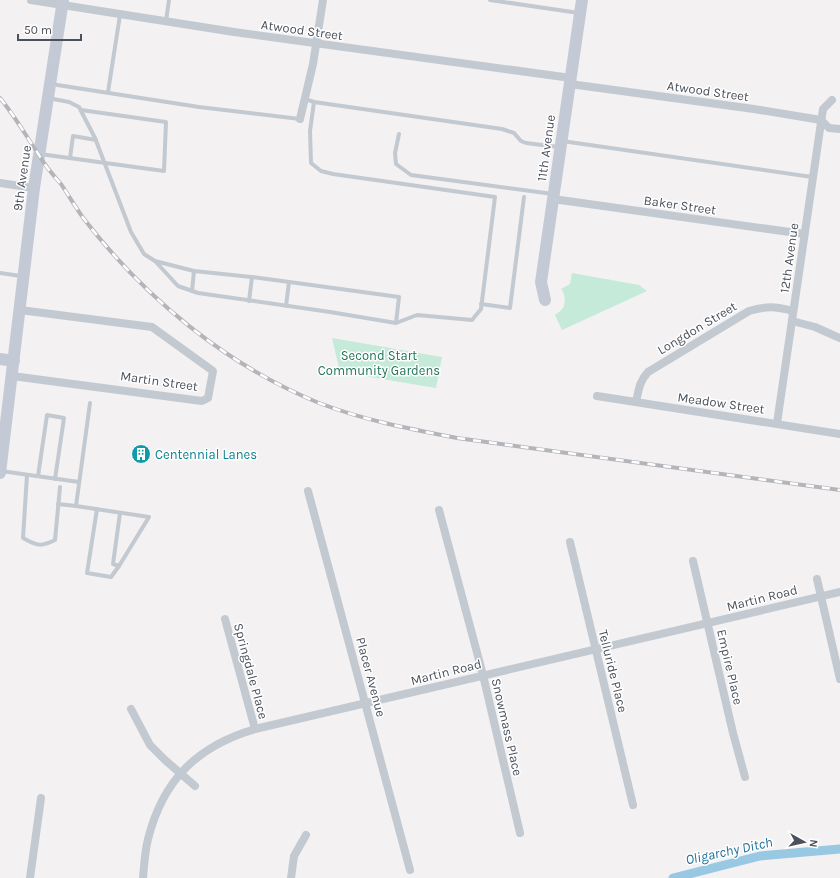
<svg xmlns="http://www.w3.org/2000/svg" width="840" height="878" viewBox="0 0 840 878" font-family="Karla,sans-serif">
<style>
.green{fill:#c5ead9}
.lines{fill:none;stroke-linecap:round;stroke-linejoin:round}
.canal{stroke:#98c8e2;stroke-width:9}
.lane{stroke:#c3c9d0;stroke-width:4}
.street{stroke:#c3c9d0;stroke-width:8}
.secondary{stroke:#c4cad5;stroke-width:12}
.rail-casing{stroke:#b4b5ba;stroke-width:4}
.rail{stroke:#fff;stroke-width:2.5;stroke-dasharray:8;stroke-linecap:butt}
.labels{text-anchor:middle;dominant-baseline:central;stroke-width:3;stroke-linejoin:round;paint-order:stroke}
.street-label{font-size:13px;fill:#4b515c;stroke:#fff}
.park-label{font-size:13px;fill:#237558;stroke:#fff}
.culture-label{font-size:13px;fill:#0d838f;stroke:#fff;text-anchor:start}
.water-label{font-size:14px;font-style:italic;fill:#1e6f9b;stroke:#fff}
</style>
<rect width="100%" height="100%" fill="#f3f1f1"/>
<g class="green">
<path d="M572,273L639,285L647,291L562,330L555,315C557,313 561,311 563,308C566,302 565,293 561,289L570,284Z"/>
<path d="M332,338L442,357L436,388L340,372Z"/>
</g>
<g class="lines">
<path class="canal" d="M673,878L760,856L840,849"/>
<g class="lane">
<path d="M490,0L579,13"/>
<path d="M166,21L169,0"/>
<path d="M51,84L199,107L300,119"/>
<path d="M108,92L120,15"/>
<path d="M48,98L69,102L79,107L95,138L131,232L144,254L155,261"/>
<path d="M305,99L314,102L502,129L514,133L521,141L526,143L558,147"/>
<path d="M314,102L310,131L311,163L321,171L333,174L495,197L481,309L472,320L417,315L396,323"/>
<path d="M399,134L395,153L396,164L411,175L553,194"/>
<path d="M562,141L812,177"/>
<path d="M40,154L164,171L166,122L81,110"/>
<path d="M70,158L73,136L96,140"/>
<path d="M155,261L194,271L260,278L399,297L396,323L330,312L198,293L178,286Z"/>
<path d="M0,273L21,276"/>
<path d="M192,291L194,271"/>
<path d="M249,301L252,277"/>
<path d="M481,304L510,308L524,197"/>
<path d="M286,306L289,282"/>
<path d="M90,403L76,506L149,517L119,566L113,564L120,513"/>
<path d="M1,471L79,482"/>
<path d="M27,475L23,538C37,546 41,547 55,540L60,487"/>
<path d="M38,476L47,415L64,418L55,479"/>
<path d="M58,504L76,506"/>
<path d="M97,509L87,573L111,577L119,566"/>
</g>
<g class="street">
<path d="M31,0L234,32L571,78"/>
<path d="M570,84L754,109L821,120L829,128L840,129"/>
<path d="M300,119L313,64L323,0"/>
<path d="M0,183L34,188"/>
<path d="M553,199L804,234"/>
<path d="M792,321L815,327L840,338"/>
<path d="M12,376L202,401L208,398L213,371L152,327L20,310"/>
<path d="M597,396L840,434"/>
<path d="M636,402C639,389 639,382 648,372L749,311C766,306 775,306 793,311"/>
<path d="M777,423L823,109L832,100"/>
<path d="M308,491L410,870"/>
<path d="M439,510L483,675L520,833"/>
<path d="M570,542L633,805"/>
<path d="M693,561L733,733L745,777"/>
<path d="M817,579L840,679"/>
<path d="M225,619L255,729"/>
<path d="M131,709L150,745L165,760L195,786"/>
<path d="M30,878L41,798"/>
<path d="M143,878C144,865 145,851 148,839C163,780 197,746 255,729L840,592"/>
<path d="M291,878L294,856L306,835"/>
</g>
<g class="secondary">
<path d="M545,300L541,282L582,0"/>
<path d="M0,359L14,361"/>
<path d="M0,473L34,188L63,0"/>
</g>
<defs>
<path id="rail" d="M0,98C15,116 26,136 39,155C45,166 53,175 61,184C69,196 76,208 84,219C145,298 226,365 319,403C363,420 410,429 457,438L840,490"/>
</defs>
<use href="#rail" class="rail-casing"/>
<use href="#rail" class="rail"/>
</g>
<defs>
<symbol id="building-disc" viewBox="-11 -11 22 22"><circle r="9.5" fill="#0f9aa8" stroke="#fff"/><path d="M-4-6H4V6H1V3H-1V6H-4ZM-2.5-4.3h1.7v1.8h-1.7ZM.8-4.3h1.7v1.8H.8ZM-2.5-1h1.7V.8h-1.7ZM.8-1h1.7V.8H.8Z" fill="#fff"/></symbol>
</defs>
<g fill-rule="evenodd">
<use href="#building-disc" x="130" y="443" width="22" height="22"/>
</g>
<g class="labels">
<g class="street-label">
<text transform="translate(302 30) rotate(8)">Atwood Street</text>
<text transform="translate(708 91) rotate(8)">Atwood Street</text>
<text transform="translate(546 148) rotate(-82)">11th Avenue</text>
<text transform="translate(22 178) rotate(-82)">9th Avenue</text>
<text transform="translate(680 205) rotate(8)">Baker Street</text>
<text transform="translate(789 258) rotate(-82)">12th Avenue</text>
<text transform="translate(697 328) rotate(-31)">Longdon Street</text>
<text transform="translate(159 381) rotate(8)">Martin Street</text>
<text transform="translate(721 403) rotate(8)">Meadow Street</text>
<text transform="translate(762 598) rotate(-14)">Martin Road</text>
<text transform="translate(730 667) rotate(77)">Empire Place</text>
<text transform="translate(251 671) rotate(75)">Springdale Place</text>
<text transform="translate(613 671) rotate(76)">Telluride Place</text>
<text transform="translate(446 672) rotate(-14)">Martin Road</text>
<text transform="translate(371 677) rotate(75)">Placer Avenue</text>
<text transform="translate(507 727) rotate(77)">Snowmass Place</text>
</g>
<g class="park-label">
<text x="379" y="355">Second Start<tspan x="379" dy="15">Community Gardens</tspan></text>
</g>
<g class="culture-label">
<text x="155" y="454">Centennial Lanes</text>
</g>
<g class="water-label">
<text transform="translate(729 851) rotate(-12)">Oligarchy Ditch</text>
</g>
</g>
<g transform="translate(804 842) rotate(98)" stroke="#ffffff" stroke-width="3" paint-order="stroke">
<path d="M0-3L7 15L0 10L-7 15Z" fill="#4b515c"/>
<text y="-6" font-size="11" font-weight="bold" text-anchor="middle" fill="#4b515c">N</text>
</g>
<path d="M18 34v6h63v-6" fill="none" stroke="#4b515c" stroke-width="2"/>
<text x="24" y="34" font-size="12" fill="#4b515c" stroke="#ffffff" stroke-width="3" paint-order="stroke">50 m</text>
</svg>
